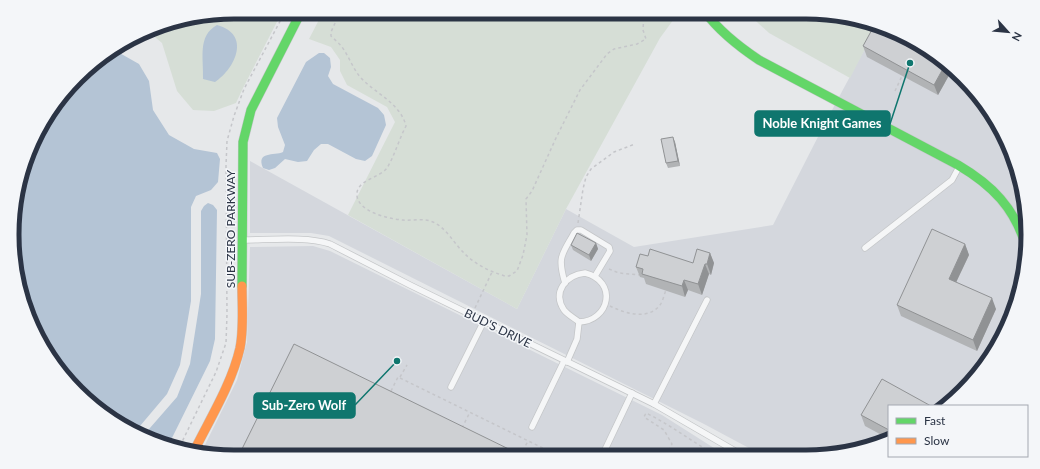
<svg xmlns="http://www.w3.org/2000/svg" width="1040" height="469" viewBox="0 0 1040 469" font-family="Lato,sans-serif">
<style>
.built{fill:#d4d7dd}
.green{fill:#d6ded6}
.water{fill:#b4c4d5}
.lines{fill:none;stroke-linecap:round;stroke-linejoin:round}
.lane-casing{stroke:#c4c6c8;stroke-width:7}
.fast-casing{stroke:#c4c6c8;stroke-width:10}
.slow-casing{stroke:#c4c6c8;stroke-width:10}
.path{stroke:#c5c6ca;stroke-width:1.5;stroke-dasharray:3 3;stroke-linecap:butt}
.lane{stroke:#f5f6f7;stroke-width:5.5}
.fast{stroke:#63d668;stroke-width:9}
.slow{stroke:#ff974d;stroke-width:9}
.wall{fill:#b1b3b5}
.shaded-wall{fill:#909294}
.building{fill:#ced0d3;stroke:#909294}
.labels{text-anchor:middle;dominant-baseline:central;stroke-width:3;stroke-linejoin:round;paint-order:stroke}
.street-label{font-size:12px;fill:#2b3445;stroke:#f4f6f9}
.rim{fill:none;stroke:#2b3445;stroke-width:5}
.leader{fill:none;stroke:#0f766e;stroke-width:1.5}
.callout-dot{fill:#0f766e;stroke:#f4f6f9;stroke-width:1.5}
.callout{fill:#0f766e;stroke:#0f766e;stroke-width:1.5}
.callout-label{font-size:13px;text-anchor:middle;font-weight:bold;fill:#fff}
</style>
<rect width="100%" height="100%" fill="#e6e8ea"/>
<g class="built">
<path d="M877,26L890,29L963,77L1011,149L1028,234L1011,319L982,370L946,406H889V440L835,455H762L704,424L329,236L311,233H250V161L517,309L566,209L634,247L773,225L823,127Z"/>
<path d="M313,246L330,251L662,415L725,455L234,457L202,451L237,380L247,342L250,247Z"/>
</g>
<g class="green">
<path d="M234,12H282L243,88L236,103L214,111L193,110L177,91L162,43L149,32L163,24Z"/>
<path d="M323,12H679L660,38L566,209L517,309L348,215L395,122L387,107L347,85L340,71V60L331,47L309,39Z"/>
<path d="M746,12H806L877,26L850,78L769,33Z"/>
</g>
<g class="water">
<path d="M217,25C251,34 236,68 215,82L203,79C204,59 197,36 217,25Z"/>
<path d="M116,51L139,64L149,81L153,110L169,135L194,149L217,153L220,159L218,182L211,190L196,196L191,207V301L180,365L167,394L140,426L132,429L88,402L42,346L14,264L16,191L42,123L88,67Z"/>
<path d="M319,53H324L330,58L331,67L328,76L333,84L378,108L384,115L386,125L372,156L365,161L356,159L328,144H321L314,150L307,161L298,162L285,159L275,168L269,170L263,168C256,151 274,156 283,152L285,145L278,127L277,118L306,62Z"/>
<path d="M208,203L213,205L217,210L215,339L210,361L169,444L150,440L143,436L177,397L190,364L201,294V211L204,206Z"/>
</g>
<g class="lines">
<defs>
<g id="lane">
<path d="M242,240C268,240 307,236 330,244L410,285L654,404L742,455"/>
<path d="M865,248L952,180L959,167"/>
<path d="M585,273C618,281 610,321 579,322C574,318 568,315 564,310C552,292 566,275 585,273Z"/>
<path d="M565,283C557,256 562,255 574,233L577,230H581L609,247L610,251L595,276"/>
<path d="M567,362L577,339L579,322"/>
<path d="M451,387L484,321"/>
<path d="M654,404L707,300"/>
<path d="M532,427L564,361"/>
<path d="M602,456L632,393"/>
</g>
<g id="fast">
<path d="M705,12C720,32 738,46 759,60L958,165C992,185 1015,208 1026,247"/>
<path d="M242,286L243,142L251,110L301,12"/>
</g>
<path id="slow" d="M195,449C211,417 232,383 240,348C244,328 242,306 242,286"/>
</defs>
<use href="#lane" class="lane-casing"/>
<use href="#fast" class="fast-casing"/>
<use href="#slow" class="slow-casing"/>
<g class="path">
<path d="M340,12L331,32V36C335,40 339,43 342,47C350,58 354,72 364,81C379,95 401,105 406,126C399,139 395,155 387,168C380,178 355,180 357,196C359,212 389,219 403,220C412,221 421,218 430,221C445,225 454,244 465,254C476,265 491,272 505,276H509L517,271L523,255L527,235L526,199L532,191L556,138L580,90L607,54L614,49L637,44L646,39L643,30L644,12"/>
<path d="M895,91L902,76"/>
<path d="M578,223L583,189L586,177L591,169L614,152L635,144"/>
<path d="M609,269L619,273L640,275"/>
<path d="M610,306C624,313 648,321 660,305C663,301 664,295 666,290"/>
<path d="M475,308L492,272"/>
<path d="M400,377L407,365"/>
<path d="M391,391L398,377L559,456"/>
<path d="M462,428L470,412"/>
<path d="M180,446L216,372L226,343L227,314L226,166L227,141L234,116L244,89L285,12"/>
<path d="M520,456L528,441"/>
<path d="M666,456L672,444L664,430L644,417L646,413C671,425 692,442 716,455"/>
</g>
<use href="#lane" class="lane"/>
<use href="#fast" class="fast"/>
<use href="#slow" class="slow"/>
</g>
<g class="wall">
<path d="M863,46L952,70L938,95L867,57Z"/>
<path d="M675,142L680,166L668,168L666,163Z"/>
<path d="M596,243L598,249L591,261L573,250L571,245Z"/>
<path d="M965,244L969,255L956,282L996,309L977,351L901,316L897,305Z"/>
<path d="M710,253L714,263L711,275L709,274L702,295L688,290L685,297L646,284L644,278L640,277L636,267L693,263Z"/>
<path d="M889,406V439L865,426L861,415Z"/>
</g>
<g class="shaded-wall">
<path d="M945,65L952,70L938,95L934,85Z"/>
<path d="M673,137L675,142L680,166L678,161Z"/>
<path d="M596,243L598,249L591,261L589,255Z"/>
<path d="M965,244L969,255L953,289L949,279Z"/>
<path d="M710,253L714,263L711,275L707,264Z"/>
<path d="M705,264L709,274L702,295L698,284Z"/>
<path d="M684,280L688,290L685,297L682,286Z"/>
<path d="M992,298L996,309L977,351L973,340Z"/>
</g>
<g class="building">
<path d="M874,26L890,29L945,65L934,85L863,46Z"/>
<path d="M673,137L678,161L666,163L661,139Z"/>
<path d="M932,229L965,244L949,279L992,298L973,340L897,305Z"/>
<path d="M577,233L596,243L589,255L571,245Z"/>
<path d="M650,249L693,263L697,249L710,253L707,264H705L698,284L684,280L682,286L642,274L643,269L636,267L640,254L648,256Z"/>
<path d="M294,344L523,456L238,457Z"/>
<path d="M882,379L931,406H889V430L861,415Z"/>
</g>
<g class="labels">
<g class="street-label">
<text transform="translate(230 229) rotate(-90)">SUB-ZERO PARKWAY</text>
<text transform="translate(498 328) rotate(26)">BUD'S DRIVE</text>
</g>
</g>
<path d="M0 0H1040V469H0ZM234 19H806A215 215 0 0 1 1021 234V235A215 215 0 0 1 806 450H234A215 215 0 0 1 19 235V234A215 215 0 0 1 234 19Z" fill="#f4f6f9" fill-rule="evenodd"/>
<path class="rim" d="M234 19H806A215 215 0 0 1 1021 234V235A215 215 0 0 1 806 450H234A215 215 0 0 1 19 235V234A215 215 0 0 1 234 19Z"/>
<path class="leader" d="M910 63L890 124M397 361L355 405"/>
<g class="callout-dot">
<circle cx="910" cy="63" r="4"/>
<circle cx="397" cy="361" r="4"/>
</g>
<g class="callout">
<rect x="755" y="111" width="135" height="25" rx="4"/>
<rect x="254" y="393" width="101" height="25" rx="4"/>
</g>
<g class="callout-label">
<text x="822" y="128">Noble Knight Games</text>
<text x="304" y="410">Sub-Zero Wolf</text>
</g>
<rect x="888" y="405" width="140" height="52" fill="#f4f6f9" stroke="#a4a8b1"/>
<rect x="896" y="418" width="20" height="6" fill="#63d668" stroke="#a4a8b1"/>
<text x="924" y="425" font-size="12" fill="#2b3445">Fast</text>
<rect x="896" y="438" width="20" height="6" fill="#ff974d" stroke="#a4a8b1"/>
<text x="924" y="445" font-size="12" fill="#2b3445">Slow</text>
<g transform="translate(1008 32) rotate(117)" stroke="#f4f6f9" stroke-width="3" paint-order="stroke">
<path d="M0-3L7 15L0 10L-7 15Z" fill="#2b3445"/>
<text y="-6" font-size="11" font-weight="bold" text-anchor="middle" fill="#2b3445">N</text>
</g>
</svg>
